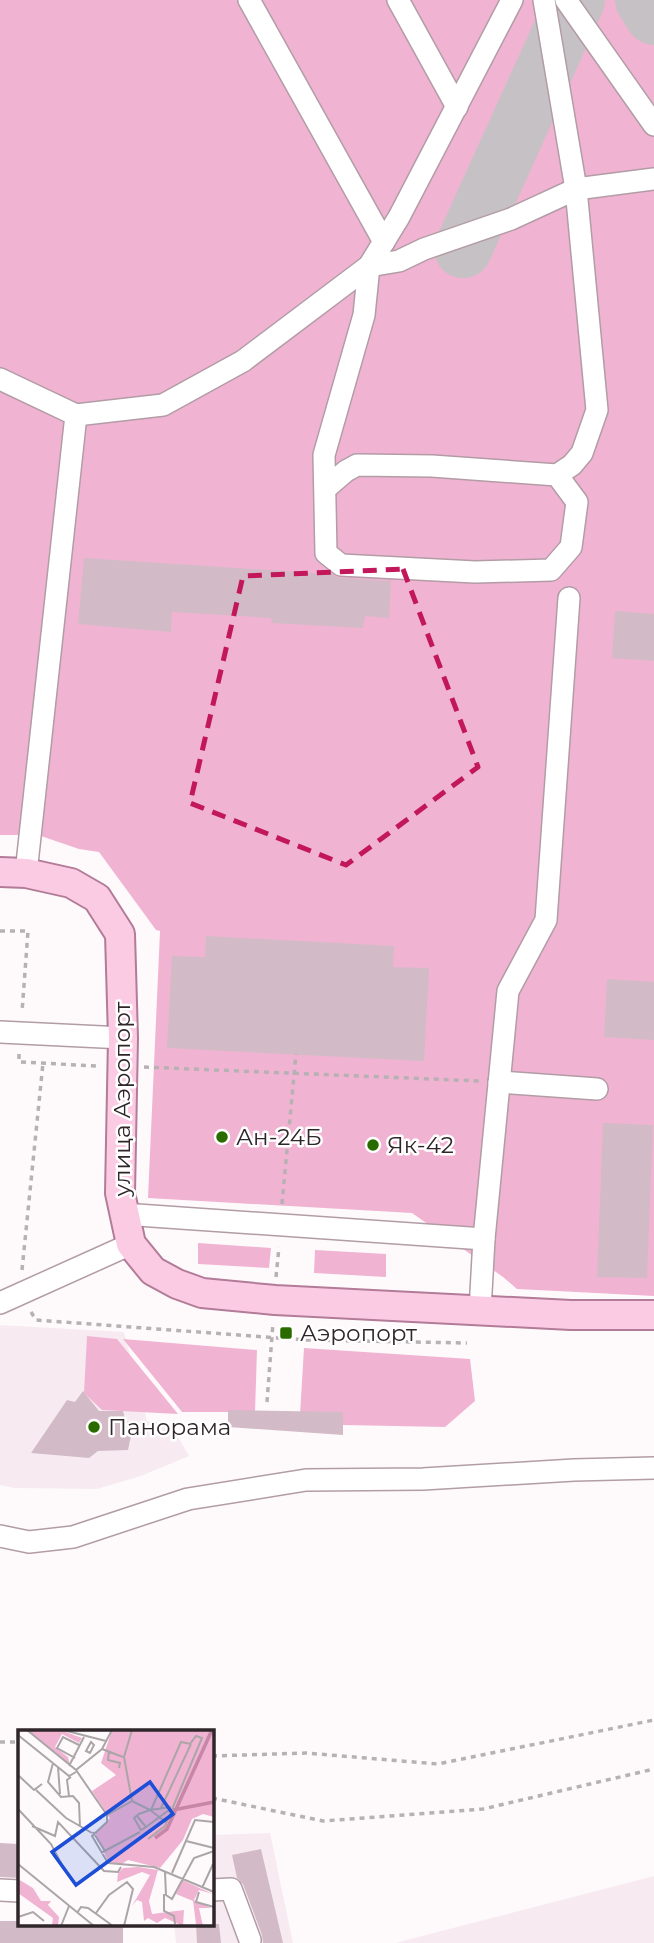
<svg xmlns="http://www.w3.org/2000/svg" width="654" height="1943" viewBox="0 0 654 1943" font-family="Montserrat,sans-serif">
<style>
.built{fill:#f7ebf1}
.green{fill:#f0b4d2}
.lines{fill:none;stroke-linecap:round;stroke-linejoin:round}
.taxiway{stroke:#c6c1c4;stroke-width:58}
.building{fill:#d2bbc6}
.minor-casing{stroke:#b29ca6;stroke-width:24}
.major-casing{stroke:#b27b97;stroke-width:32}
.path{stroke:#b7b1b4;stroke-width:3.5;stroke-dasharray:5 5;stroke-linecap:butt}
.minor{stroke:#fff;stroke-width:21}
.major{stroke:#fbcbe4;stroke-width:28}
.marked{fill:none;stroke:#c2185b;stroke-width:5;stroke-dasharray:14 9;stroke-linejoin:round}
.poi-dot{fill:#2a6b00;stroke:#fff;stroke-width:2.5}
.labels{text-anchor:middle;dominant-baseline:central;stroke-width:5;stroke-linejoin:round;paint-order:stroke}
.street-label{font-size:23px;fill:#2f262a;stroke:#fff}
.poi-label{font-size:23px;fill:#2f262a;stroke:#fff;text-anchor:start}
.inset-river{fill:none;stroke:#c785a7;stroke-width:3.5}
.inset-road{fill:none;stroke:#aba5a8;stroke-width:2}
.view{fill:#1d4ed8;fill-opacity:0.15;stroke:#1d4ed8;stroke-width:3.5}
.inset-edge{fill:none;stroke:#2f262a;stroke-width:3.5}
</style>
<rect width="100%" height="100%" fill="#fefafc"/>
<g class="built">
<path d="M0,1325L124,1332L147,1421L170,1423L189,1456L141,1476L97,1489L14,1488L0,1485Z"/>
<path d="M270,1833L293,1943H176L174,1924H212V1835Z"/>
<path d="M654,1876V1943H395Z"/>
</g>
<g class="green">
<path d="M0,0H654V1296L517,1289L503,1277L412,1213L148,1198L160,931L156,930L99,852L79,849L38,835H0Z"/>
<path d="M198,1243L271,1248L269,1268L198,1264Z"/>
<path d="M315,1250L386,1254V1277L314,1273Z"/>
<path d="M87,1336L117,1339L178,1414L102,1410L84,1393Z"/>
<path d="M123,1339L257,1350L255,1412H182Z"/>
<path d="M304,1348L470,1359L475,1401L445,1427L343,1425L300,1414Z"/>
</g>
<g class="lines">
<g class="taxiway">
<path d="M644,0L654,16"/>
<path d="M463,249L576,0"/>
</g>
</g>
<g class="building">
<path d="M84,558L331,574L340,578L391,581L389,618L365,616L363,628L272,623L271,618L172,612L171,632L78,624Z"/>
<path d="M615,611L654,614V661L612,658Z"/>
<path d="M206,936L394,946L393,967L429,968L424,1061L167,1048L172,956L205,957Z"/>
<path d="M607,979L654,982V1040L604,1037Z"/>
<path d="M603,1123L653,1125L647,1278L597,1277Z"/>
<path d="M83,1391L99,1411H123L126,1422L134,1421L128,1450L98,1451L89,1458L31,1453L67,1400L75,1402Z"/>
<path d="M228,1410L343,1412V1435L228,1427Z"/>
<path d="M0,1843L19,1844V1878L0,1877Z"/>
<path d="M261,1849L283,1943H263L262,1935L243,1884L237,1878L232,1855Z"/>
<path d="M0,1921H19V1924H123V1943H0Z"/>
<path d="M196,1924H219L221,1943H197Z"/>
</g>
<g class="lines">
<defs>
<g id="minor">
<path d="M249,0L384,242"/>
<path d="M398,0L457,107"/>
<path d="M544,0L576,189L597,410L582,453L572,465L557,475"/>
<path d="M566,0L654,125"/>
<path d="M0,379L76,415L26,873"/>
<path d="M76,415L163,405L243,361L369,266L399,217L512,0"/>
<path d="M325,489L346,471L357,465L432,466L557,475L577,502L571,547L551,570L475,572L341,565L326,553L324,455L364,315L369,266L399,261L424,249L511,219L576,189L654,179"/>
<path d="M0,1032L123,1038"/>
<path d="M499,1082L597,1089"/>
<path d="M123,1214L484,1239"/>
<path d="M0,1303L131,1244"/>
<path d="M480,1310L484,1239L508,991L546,920L569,598"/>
<path d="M0,1536L29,1542L73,1537L188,1499L306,1480L423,1479L574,1470L654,1468"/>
<path d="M0,1890L19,1891"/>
<path d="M212,1890L231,1889L250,1940"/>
</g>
<path id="major" d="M0,872L26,873L71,883L97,898L120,934L123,1038L120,1193L131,1244L153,1271L177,1284L202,1293L275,1300L571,1315H654"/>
</defs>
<use href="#minor" class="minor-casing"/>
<use href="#major" class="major-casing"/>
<g class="path">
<path d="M0,931H28L22,1012"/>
<path d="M19,1054V1062L98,1066"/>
<path d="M144,1067L479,1081"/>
<path d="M282,1204L296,1054"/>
<path d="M22,1270L43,1063"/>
<path d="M276,1277L279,1247"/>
<path d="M31,1312L36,1320L306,1340L467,1343"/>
<path d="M267,1402L273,1323"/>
<path d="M0,1742H19"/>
<path d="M212,1756L306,1753L438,1764L654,1720"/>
<path d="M212,1798L323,1821L483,1809L654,1769"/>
</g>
<use href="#minor" class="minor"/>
<use href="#major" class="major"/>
</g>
<path class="marked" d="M403,569L478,767L346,865L190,803L243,576Z"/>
<g class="poi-dot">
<circle cx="222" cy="1137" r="7"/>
<circle cx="373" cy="1145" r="7"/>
<rect x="279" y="1326" width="14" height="14" rx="3.5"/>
<circle cx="94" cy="1427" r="7"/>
</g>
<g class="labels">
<g class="street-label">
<text transform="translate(122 1099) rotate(-90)">улица Аэропорт</text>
</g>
<g class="poi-label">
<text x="236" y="1137">Ан-24Б</text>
<text x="387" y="1145">Як-42</text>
<text x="300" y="1333">Аэропорт</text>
<text x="108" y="1427">Панорама</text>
</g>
</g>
<g transform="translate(18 1730)">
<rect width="196" height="196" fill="#fefafc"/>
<path d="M10,0H42L64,8L61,13L44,4L37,17L50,27L52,35ZM94,0H196V87L185,84L174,89L165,110L142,138L110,130L102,135L90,131L77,103L92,88L74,61L98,45L83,33ZM120,137L140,140L131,171L134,184L166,180L165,196L147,188L139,193L130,188L126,191L124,172L119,170L114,176L132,145L124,142L99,152L100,143L105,138ZM0,149L15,158L23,171H33L30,175L41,187L40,196H34L35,188L0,163ZM164,150L195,164L181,160L176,170L193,178H181L185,196L178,194L175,171L158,164Z" fill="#f0b4d2"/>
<path class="inset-river" d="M155,80L196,72M137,108L149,99L194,0"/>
<path class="inset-road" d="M9,0L58,40L89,85V92L74,106L90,133L136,137L196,162M45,0L88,11M0,5L51,46L58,42M73,12L76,15L72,23L68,21ZM84,19L105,27M91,21L90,30L102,33L101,38M57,28L39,18L45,7L61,15M35,33L30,52L43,67L55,66L61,73L62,97M51,36L66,7M40,37L42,64M58,40L84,19L94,0M0,45L16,60L24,54M18,60L48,88L74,103M51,66L49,50L53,47M114,71L132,80L153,77M143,78L173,14M0,79L33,114L44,135M89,85L114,71L106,27L114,0M119,86L128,97L123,100L116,88L121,84L132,80L148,92M14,96L37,106L40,92L86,141L100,142L103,137M128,97L151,80M75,102L87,121M130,109L147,96L184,8L178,6L172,14L163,12L133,80M168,111L196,118M83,123L122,102M0,134L76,196M147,142L148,165L154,169L176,128L196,121M154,143L177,90L196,92M184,158L195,134M181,162L178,172L196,177M146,164V181L156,186L157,194M59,183L63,177L70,178L95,196M78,183L91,165L109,152L115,159L106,196M0,187L15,182L26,191M43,196L51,176"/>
<path class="view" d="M132,52L155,84L58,155L34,122Z"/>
<rect width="196" height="196" class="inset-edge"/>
</g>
</svg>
